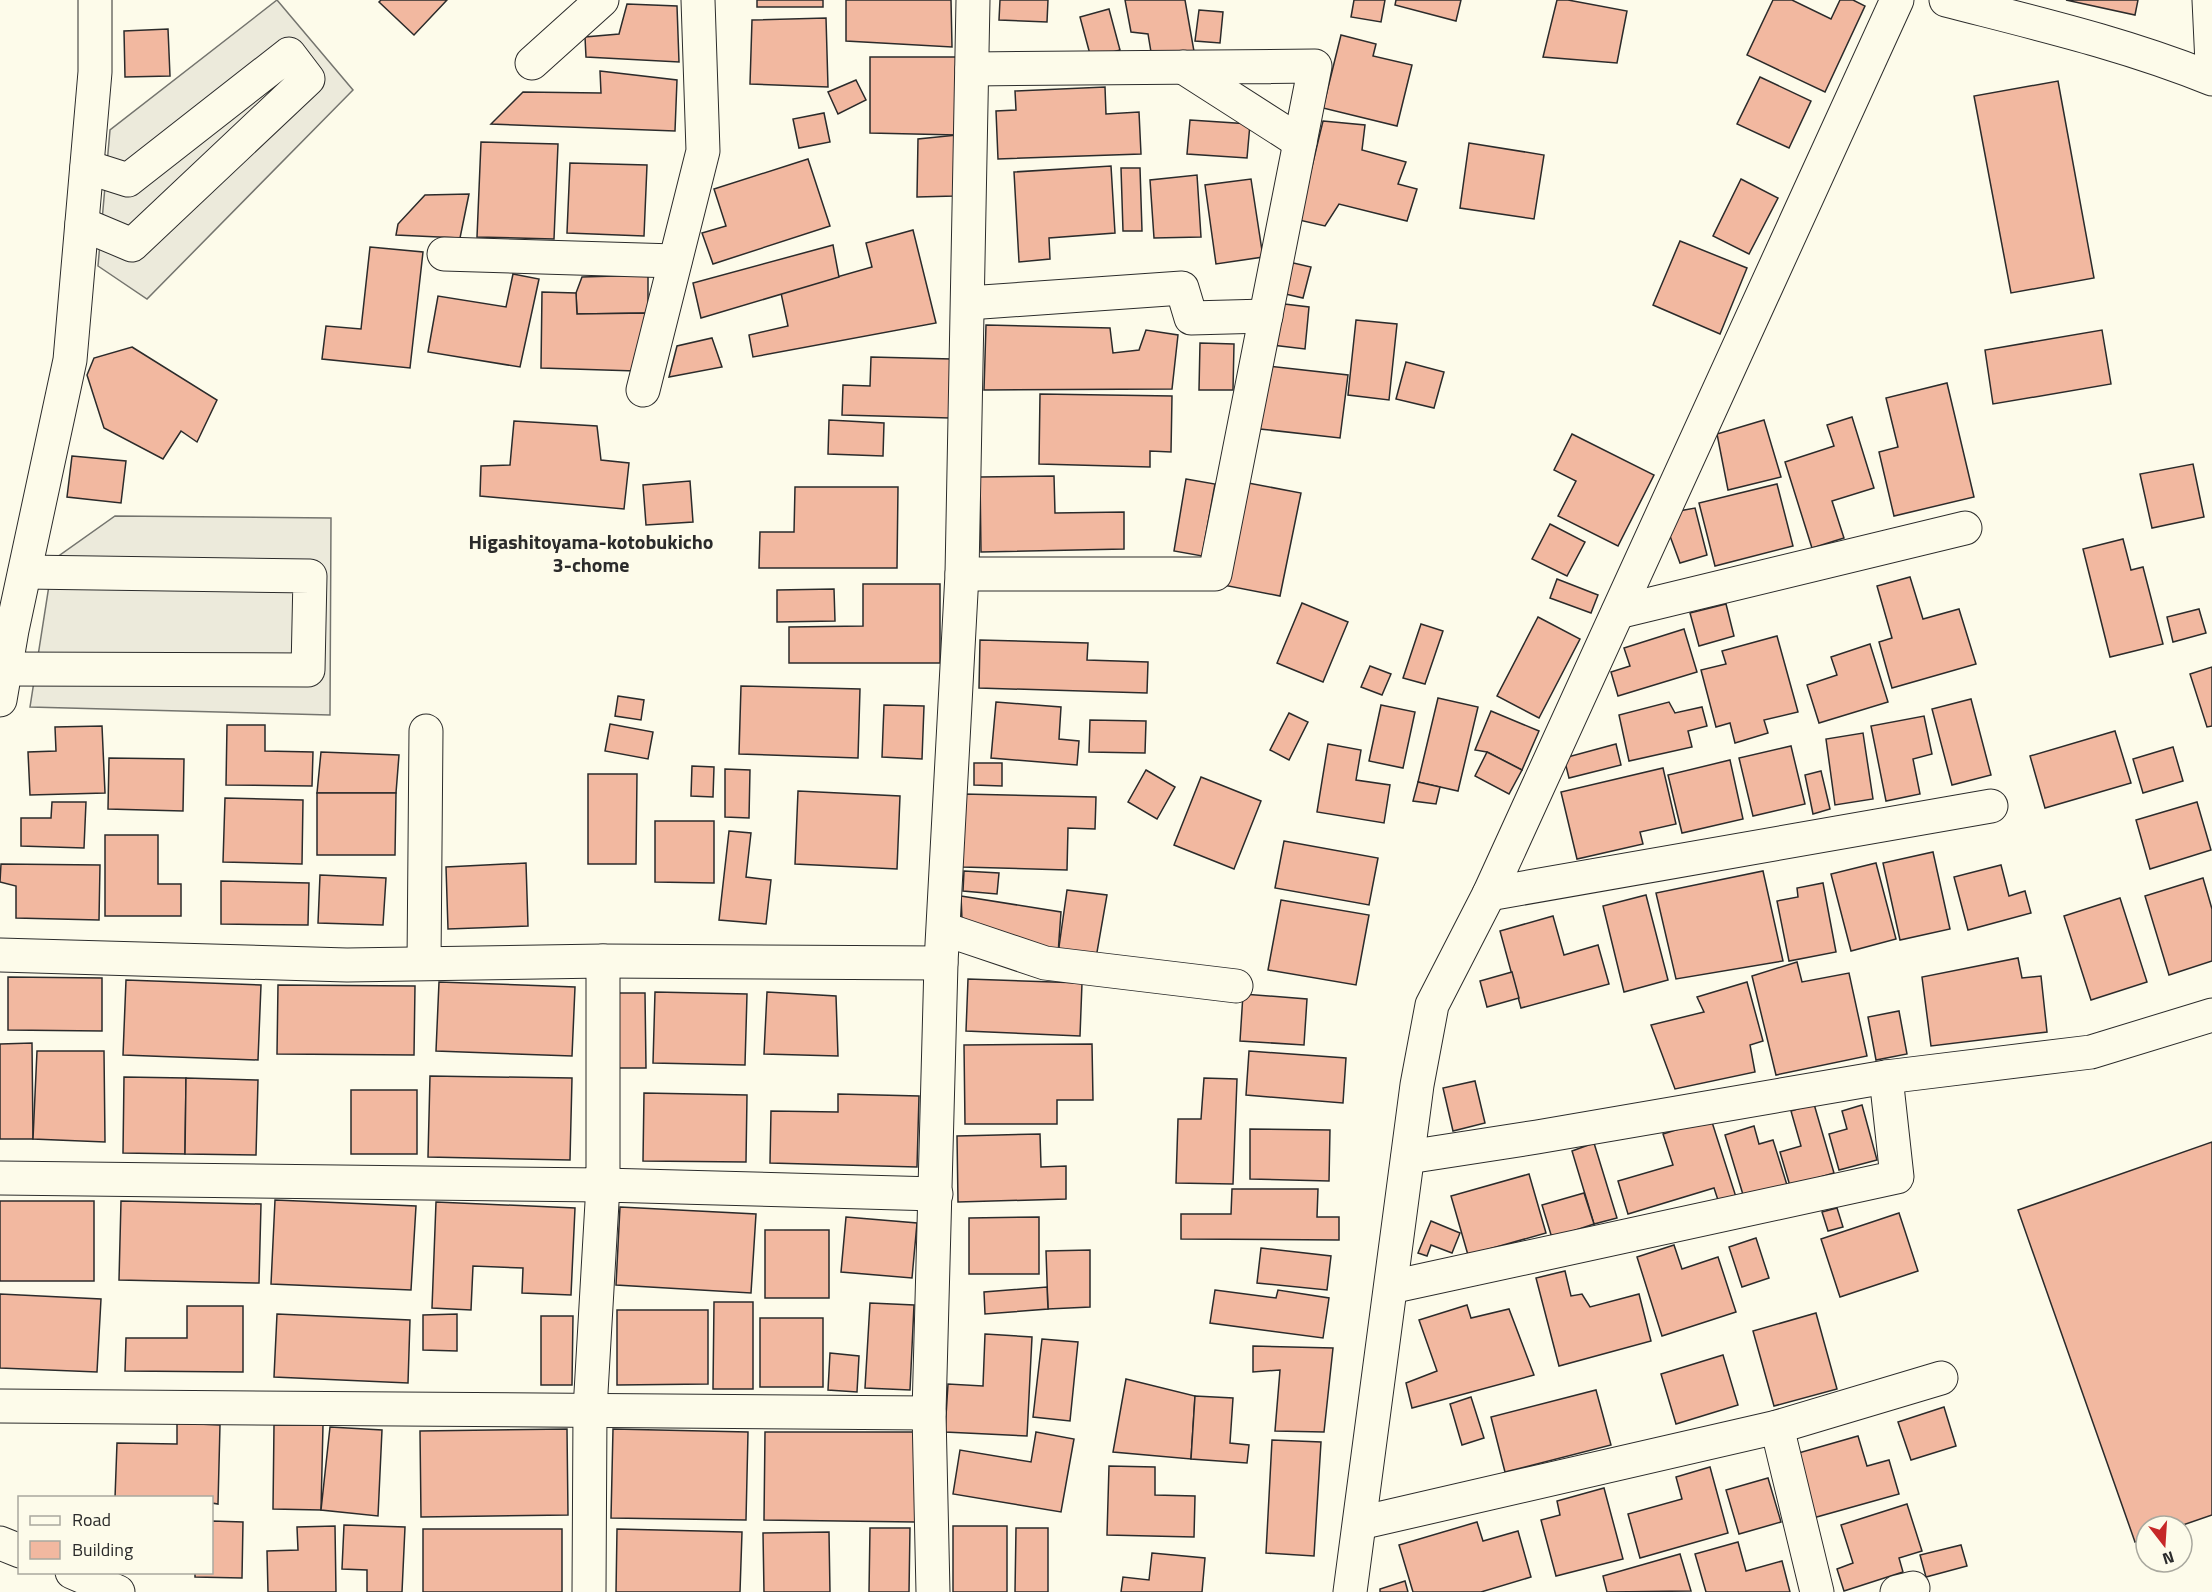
<svg xmlns="http://www.w3.org/2000/svg" width="2212" height="1592" viewBox="0 0 2212 1592" font-family="'Titillium Web',sans-serif">
<style>
.parking{fill:#eceadb;stroke:#74746e;stroke-width:1.5}
.building{fill:#f2b8a0;stroke:#2b2b2b;stroke-width:1.5}
.lines{fill:none;stroke-linecap:round;stroke-linejoin:round}
.minor-casing{stroke:#2b2b2b;stroke-width:35}
.major-casing{stroke:#2b2b2b;stroke-width:35}
.highway-casing{stroke:#2b2b2b;stroke-width:35}
.minor{stroke:#fdfbea;stroke-width:33}
.major{stroke:#fdfbea;stroke-width:33}
.highway{stroke:#fdfbea;stroke-width:33}
.labels{text-anchor:middle;dominant-baseline:central;stroke-width:4.5;stroke-linejoin:round;paint-order:stroke}
.neighbourhood-label{font-size:20px;font-weight:bold;fill:#2b2b2b;stroke:#fdfbea}
</style>
<rect width="100%" height="100%" fill="#fdfbea"/>
<g class="parking">
<path d="M277,0L353,90L147,299L98,266L110,130Z"/>
<path d="M115,516L331,518L330,715L30,707L53,560Z"/>
</g>
<g class="building">
<path d="M381,0H447L414,35L379,2Z"/>
<rect x="757" y="0" width="66" height="7"/>
<path d="M846,0H951L952,47L846,41Z"/>
<path d="M1000,0H1048L1047,22L999,20Z"/>
<path d="M1125,0H1185L1195,57L1152,58L1148,34L1131,32Z"/>
<path d="M1354,0H1385L1381,22L1351,17Z"/>
<path d="M1396,0H1461L1456,21L1395,5Z"/>
<path d="M1557,0H1568L1627,11L1617,63L1543,57Z"/>
<path d="M1773,0H1792L1831,19L1840,0H1853L1865,6L1825,92L1747,55Z"/>
<path d="M2066,0H2138L2135,15Z"/>
<path d="M627,4L677,6L679,62L586,57L585,37L619,34Z"/>
<path d="M1109,9L1120,50L1091,58L1080,17Z"/>
<path d="M1199,10L1223,12L1220,43L1195,41Z"/>
<path d="M826,18L828,87L750,84L752,20Z"/>
<path d="M168,29L170,76L125,77L124,31Z"/>
<path d="M1341,35L1376,44L1373,56L1412,65L1397,126L1323,108Z"/>
<path d="M870,57H959L957,135L870,133Z"/>
<path d="M600,71L677,80L675,131L491,124L523,92L601,93Z"/>
<path d="M1760,77L1811,101L1789,148L1737,124Z"/>
<path d="M856,80L866,100L838,114L828,92Z"/>
<path d="M2058,81L2094,278L2011,293L1974,96Z"/>
<path d="M1105,87L1106,114L1139,112L1141,154L998,159L996,111L1016,110L1015,91Z"/>
<path d="M824,113L830,142L799,148L793,119Z"/>
<path d="M1190,120L1250,124L1247,158L1187,154Z"/>
<path d="M1323,121L1365,125L1362,150L1406,162L1398,184L1417,189L1407,221L1339,204L1325,226L1299,220Z"/>
<path d="M957,135L955,196L917,197L918,139Z"/>
<path d="M481,142L558,144L554,239L477,237Z"/>
<path d="M1469,143L1544,155L1534,219L1460,208Z"/>
<path d="M808,159L830,226L713,264L702,233L726,226L714,189Z"/>
<path d="M570,163L647,165L644,236L567,233Z"/>
<path d="M1111,166L1115,233L1049,238L1050,259L1019,262L1014,172Z"/>
<path d="M1121,168H1140L1142,231H1123Z"/>
<path d="M1197,175L1201,237L1154,238L1150,180Z"/>
<path d="M1251,179L1263,257L1216,264L1205,185Z"/>
<path d="M1741,179L1778,198L1749,254L1713,236Z"/>
<path d="M469,194L460,238L396,235L398,224L425,195Z"/>
<path d="M913,230L936,323L753,357L749,335L788,326L781,293L872,267L866,243Z"/>
<path d="M1680,241L1747,268L1720,334L1653,305Z"/>
<path d="M833,245L839,277L701,318L693,283Z"/>
<path d="M370,247L423,252L410,368L322,359L326,326L361,329Z"/>
<path d="M1289,262L1311,267L1303,298L1281,293Z"/>
<path d="M513,274L539,279L520,367L428,352L438,296L506,307Z"/>
<path d="M648,275V313L577,314L576,293L582,277Z"/>
<path d="M542,292L576,293L577,314L648,313L636,371L541,368Z"/>
<path d="M1276,303L1309,307L1305,349L1272,345Z"/>
<path d="M1356,320L1397,324L1389,400L1348,395Z"/>
<path d="M986,325L1110,328L1113,353L1139,350L1146,330L1178,335L1172,389L984,390Z"/>
<path d="M2102,330L2111,384L1993,404L1985,350Z"/>
<path d="M712,338L722,367L669,377L677,346Z"/>
<path d="M1200,343L1234,344L1233,390H1199Z"/>
<path d="M132,347L217,400L197,442L181,431L163,459L104,428L87,375L94,358Z"/>
<path d="M871,357L952,359L950,418L842,415L843,385L870,386Z"/>
<path d="M1406,362L1444,372L1434,408L1396,399Z"/>
<path d="M1268,366L1348,375L1340,438L1260,429Z"/>
<path d="M1947,383L1974,497L1894,516L1879,452L1898,447L1886,398Z"/>
<path d="M1040,394L1172,396L1171,452L1150,451V467L1039,464Z"/>
<path d="M1852,417L1874,488L1832,501L1844,538L1812,548L1785,462L1834,446L1827,425Z"/>
<path d="M829,420L884,423L883,456L828,454Z"/>
<path d="M1764,420L1781,477L1728,490L1717,434Z"/>
<path d="M514,421L597,426L601,460L629,463L624,509L480,496L481,466L510,465Z"/>
<path d="M1572,434L1654,475L1618,546L1558,516L1576,481L1554,470Z"/>
<path d="M72,456L126,461L121,503L67,497Z"/>
<path d="M2193,464L2204,517L2152,528L2140,474Z"/>
<path d="M1054,476L1055,513L1124,512V549L981,552L980,477Z"/>
<path d="M1186,479L1215,484L1202,556L1174,551Z"/>
<path d="M690,481L693,522L646,525L643,485Z"/>
<path d="M1243,482L1301,493L1280,596L1223,585Z"/>
<path d="M1777,484L1793,546L1715,566L1699,503Z"/>
<path d="M795,487H898L897,568H759L760,532H794Z"/>
<path d="M1695,508L1707,555L1680,563L1670,536L1679,511Z"/>
<path d="M1550,524L1585,542L1567,576L1532,559Z"/>
<path d="M2123,539L2131,570L2143,567L2163,644L2110,657L2083,549Z"/>
<path d="M1910,577L1923,619L1959,609L1976,664L1892,688L1879,642L1892,638L1877,586Z"/>
<path d="M1557,579L1598,595L1591,613L1550,598Z"/>
<path d="M863,584H940V663H789V627L863,626Z"/>
<path d="M834,589L835,621L777,622V590Z"/>
<path d="M1302,603L1348,622L1323,682L1277,663Z"/>
<path d="M1726,604L1734,636L1699,646L1690,613Z"/>
<path d="M2199,609L2206,633L2173,642L2167,617Z"/>
<path d="M1538,617L1580,639L1539,718L1497,696Z"/>
<path d="M1421,624L1443,631L1425,684L1403,678Z"/>
<path d="M1684,629L1697,672L1618,696L1611,672L1630,666L1624,648Z"/>
<path d="M1777,636L1798,712L1764,720L1768,733L1735,743L1730,723L1716,727L1701,670L1726,664L1722,651Z"/>
<path d="M980,640L1088,643L1087,660L1148,662L1147,693L979,688Z"/>
<path d="M1870,644L1888,702L1819,723L1807,685L1837,675L1831,657Z"/>
<path d="M1370,666L1391,674L1382,695L1361,687Z"/>
<path d="M2212,667V726L2207,727L2190,674Z"/>
<path d="M741,686L860,689L858,758L739,754Z"/>
<path d="M618,696L644,700L641,720L615,716Z"/>
<path d="M1438,698L1478,707L1458,791L1418,782Z"/>
<path d="M1971,699L1991,775L1952,785L1932,709Z"/>
<path d="M996,702L1061,707L1059,739L1079,741L1077,765L991,758Z"/>
<path d="M1669,702L1675,713L1702,707L1707,726L1688,731L1692,747L1629,761L1619,715Z"/>
<path d="M884,705L924,706L922,759L882,757Z"/>
<path d="M1381,705L1415,712L1403,768L1369,761Z"/>
<path d="M1491,711L1539,731L1522,770L1487,752L1475,750Z"/>
<path d="M1289,713L1308,722L1289,760L1270,750Z"/>
<path d="M1924,716L1932,754L1913,759L1920,794L1886,801L1871,726Z"/>
<path d="M1090,720L1146,721L1145,753L1089,752Z"/>
<path d="M610,724L653,732L648,759L605,751Z"/>
<path d="M227,725H265V751L313,752L312,786L226,785Z"/>
<path d="M102,726L105,793L30,795L28,752L56,751L55,727Z"/>
<path d="M2115,731L2131,783L2045,808L2030,756Z"/>
<path d="M1863,733L1873,799L1835,805L1826,739Z"/>
<path d="M1328,744L1361,750L1356,780L1390,785L1384,823L1317,812Z"/>
<path d="M1616,744L1621,765L1569,778L1564,758Z"/>
<path d="M1791,746L1805,804L1753,816L1739,758Z"/>
<path d="M2173,747L2183,781L2143,793L2133,759Z"/>
<path d="M321,752L399,755L396,793H317Z"/>
<path d="M1487,752L1522,770L1509,794L1475,776Z"/>
<path d="M109,758L184,759L183,811L108,809Z"/>
<path d="M1730,760L1743,819L1682,833L1668,775Z"/>
<path d="M974,763H1002V786L974,785Z"/>
<path d="M692,766L714,767L713,797L691,796Z"/>
<path d="M1663,768L1676,824L1640,832L1643,844L1577,859L1561,792Z"/>
<path d="M725,769L750,770L749,818L725,817Z"/>
<path d="M1146,770L1175,787L1157,819L1128,802Z"/>
<path d="M1821,771L1830,809L1813,814L1805,775Z"/>
<path d="M588,774H637L636,864H588Z"/>
<path d="M1201,777L1261,801L1234,869L1174,845Z"/>
<path d="M1418,782L1440,787L1436,804L1413,801Z"/>
<path d="M798,791L900,796L897,869L795,864Z"/>
<path d="M317,793H396L395,855H317Z"/>
<path d="M963,794L1096,797L1095,829L1068,828L1067,870L962,867Z"/>
<path d="M225,798L303,800L302,864L223,862Z"/>
<path d="M52,802H86L84,848L21,846V818H51Z"/>
<path d="M2197,802L2211,850L2150,869L2136,820Z"/>
<path d="M655,821H714V883L655,882Z"/>
<path d="M729,831L751,833L746,877L771,880L766,924L719,920Z"/>
<path d="M105,835H158V884H181V916H105Z"/>
<path d="M1284,841L1378,858L1369,905L1275,888Z"/>
<path d="M1933,852L1950,929L1900,940L1883,863Z"/>
<path d="M526,863L528,926L448,929L446,867Z"/>
<path d="M1876,863L1896,939L1851,951L1831,874Z"/>
<path d="M1,864L100,865L99,920L16,918V886L0,882Z"/>
<path d="M2001,865L2009,896L2025,891L2031,913L1968,930L1954,877Z"/>
<path d="M964,871L999,873L997,894L963,891Z"/>
<path d="M1763,871L1783,961L1676,979L1656,893Z"/>
<path d="M320,875L386,878L383,925L318,923Z"/>
<path d="M2203,878L2212,909V961L2169,975L2145,896Z"/>
<path d="M221,881L309,883L308,925L221,924Z"/>
<path d="M1823,883L1836,952L1789,961L1777,901L1798,897L1797,888Z"/>
<path d="M1067,890L1107,895L1096,958L1058,954Z"/>
<path d="M1646,895L1668,980L1624,992L1603,906Z"/>
<path d="M961,896L1061,912L1058,954L962,920Z"/>
<path d="M2120,898L2147,982L2091,1000L2064,916Z"/>
<path d="M1281,900L1369,915L1356,985L1268,970Z"/>
<path d="M1553,916L1564,955L1598,945L1609,984L1521,1008L1500,931Z"/>
<path d="M2018,958L2022,978L2041,976L2047,1032L1931,1046L1922,977Z"/>
<path d="M1797,962L1802,982L1849,973L1867,1056L1776,1075L1752,976Z"/>
<path d="M1512,972L1519,998L1487,1007L1480,981Z"/>
<path d="M8,977L102,978V1031L8,1030Z"/>
<path d="M968,979L1082,983L1080,1036L966,1031Z"/>
<path d="M126,980L261,985L258,1060L123,1055Z"/>
<path d="M439,982L575,987L572,1056L436,1051Z"/>
<path d="M1747,982L1763,1041L1750,1045L1755,1072L1675,1089L1651,1025L1704,1012L1697,997Z"/>
<path d="M278,985L415,986L414,1055L277,1054Z"/>
<path d="M655,992L747,994L745,1065L653,1063Z"/>
<path d="M767,992L836,996L838,1056L764,1054Z"/>
<path d="M615,993H645L646,1068H616Z"/>
<path d="M1243,994L1307,999L1304,1045L1240,1041Z"/>
<path d="M1899,1011L1907,1054L1876,1060L1868,1017Z"/>
<path d="M32,1043L33,1139H0V1044Z"/>
<path d="M1092,1044L1093,1100H1057V1124H965L964,1045Z"/>
<path d="M37,1051H104L105,1142L33,1139Z"/>
<path d="M1249,1051L1346,1058L1343,1103L1246,1095Z"/>
<path d="M430,1076L572,1078L570,1160L428,1157Z"/>
<path d="M124,1077L186,1078L185,1154L123,1153Z"/>
<path d="M186,1078L258,1080L256,1155L185,1154Z"/>
<path d="M1204,1078L1237,1079L1233,1184L1176,1183L1178,1119H1201Z"/>
<path d="M1475,1081L1485,1123L1453,1131L1443,1088Z"/>
<rect x="351" y="1090" width="66" height="64"/>
<path d="M644,1093L747,1095L746,1162L643,1161Z"/>
<path d="M838,1094L919,1096L917,1167L770,1163L771,1111L838,1112Z"/>
<path d="M1814,1104L1834,1173L1790,1186L1780,1152L1801,1146L1791,1111Z"/>
<path d="M1862,1105L1877,1160L1839,1170L1829,1134L1847,1129L1842,1111Z"/>
<path d="M1711,1119L1736,1197L1719,1203L1714,1188L1628,1214L1618,1181L1673,1165L1663,1134Z"/>
<path d="M1754,1126L1759,1144L1773,1140L1787,1185L1744,1198L1725,1135Z"/>
<path d="M1250,1129L1330,1130L1329,1181L1250,1179Z"/>
<path d="M1040,1134L1041,1167L1066,1166V1199L958,1202L957,1136Z"/>
<path d="M2212,1142V1515L2180,1526H2146V1538L2135,1542L2018,1210Z"/>
<path d="M1594,1143L1617,1218L1594,1224L1572,1151Z"/>
<path d="M1529,1174L1546,1233L1468,1255L1451,1196Z"/>
<path d="M1232,1189H1318L1317,1217H1339V1240L1181,1239V1214H1231Z"/>
<path d="M1584,1193L1594,1224L1552,1238L1542,1205Z"/>
<path d="M275,1200L416,1206L411,1290L271,1284Z"/>
<rect x="0" y="1201" width="94" height="80"/>
<path d="M121,1201L261,1204L259,1283L119,1280Z"/>
<path d="M436,1202L575,1208L571,1295L522,1293L523,1268L473,1266L471,1310L432,1308Z"/>
<path d="M620,1207L756,1214L751,1293L616,1285Z"/>
<path d="M1837,1208L1843,1227L1828,1231L1822,1212Z"/>
<path d="M1899,1213L1918,1271L1840,1297L1821,1239Z"/>
<path d="M846,1217L917,1223L912,1278L841,1272Z"/>
<path d="M1039,1217V1274H969V1218Z"/>
<path d="M1431,1221L1460,1233L1452,1253L1431,1245L1427,1256L1418,1253Z"/>
<rect x="765" y="1230" width="64" height="68"/>
<path d="M1756,1238L1769,1278L1742,1287L1729,1247Z"/>
<path d="M1674,1245L1682,1269L1718,1257L1736,1312L1662,1336L1637,1257Z"/>
<path d="M1261,1248L1331,1256L1327,1290L1257,1283Z"/>
<path d="M1090,1250V1307L1048,1309L1046,1251Z"/>
<path d="M1565,1271L1571,1296L1582,1294L1590,1307L1639,1294L1651,1341L1559,1366L1536,1278Z"/>
<path d="M1047,1287L1048,1309L985,1314L984,1292Z"/>
<path d="M1215,1290L1276,1298L1278,1290L1329,1298L1323,1338L1210,1323Z"/>
<path d="M0,1294L101,1299L97,1372L0,1368Z"/>
<path d="M714,1302H753V1389H713Z"/>
<path d="M870,1303L914,1305L910,1390L865,1388Z"/>
<path d="M1467,1305L1471,1318L1509,1309L1534,1375L1412,1408L1406,1383L1437,1371L1419,1320Z"/>
<path d="M187,1306H243V1372L125,1371L126,1338H187Z"/>
<path d="M617,1310H708V1384L617,1385Z"/>
<path d="M1816,1313L1837,1389L1774,1406L1753,1331Z"/>
<path d="M277,1314L410,1320L408,1383L274,1377Z"/>
<path d="M457,1314V1351L423,1350V1315Z"/>
<path d="M541,1316H573L572,1385H541Z"/>
<rect x="760" y="1318" width="63" height="69"/>
<path d="M985,1334L1032,1337L1027,1436L945,1432L948,1384L983,1386Z"/>
<path d="M1042,1339L1078,1342L1070,1421L1033,1417Z"/>
<path d="M1253,1346L1333,1348L1324,1432L1275,1431L1280,1370L1253,1372Z"/>
<path d="M830,1353L859,1356L857,1392L828,1390Z"/>
<path d="M1723,1355L1738,1405L1676,1424L1661,1374Z"/>
<path d="M1126,1379L1195,1396L1191,1459L1113,1452Z"/>
<path d="M1596,1390L1611,1445L1505,1472L1491,1417Z"/>
<path d="M1195,1396L1233,1398L1230,1443L1249,1445L1247,1463L1191,1459Z"/>
<path d="M1471,1397L1484,1438L1462,1445L1450,1404Z"/>
<path d="M1944,1407L1956,1446L1911,1460L1898,1422Z"/>
<path d="M177,1423L220,1425L218,1504L212,1503V1498H115L117,1443L177,1444Z"/>
<path d="M274,1425H323L321,1510L273,1509Z"/>
<path d="M330,1427L382,1430L378,1516L321,1510Z"/>
<path d="M567,1429L568,1515L421,1517L420,1431Z"/>
<path d="M613,1429L748,1432L746,1520L611,1518Z"/>
<path d="M765,1432H916L915,1522L764,1520Z"/>
<path d="M1036,1432L1074,1439L1061,1512L953,1494L960,1450L1031,1462Z"/>
<path d="M1858,1436L1867,1466L1889,1460L1899,1494L1813,1518L1795,1454Z"/>
<path d="M1272,1440L1321,1442L1314,1556L1266,1553Z"/>
<path d="M1109,1466L1155,1467V1495L1195,1496L1194,1537L1107,1535Z"/>
<path d="M1710,1467L1728,1533L1640,1558L1628,1514L1682,1499L1676,1477Z"/>
<path d="M1768,1478L1781,1522L1739,1534L1726,1490Z"/>
<path d="M1604,1488L1623,1559L1556,1576L1541,1520L1560,1515L1557,1501Z"/>
<path d="M1907,1504L1922,1551L1899,1558L1903,1572L1844,1591L1837,1569L1853,1563L1841,1525Z"/>
<path d="M212,1521L243,1522L242,1578L195,1577V1572H212Z"/>
<path d="M1477,1522L1483,1541L1518,1531L1531,1577L1481,1592H1413L1399,1545Z"/>
<path d="M344,1525L405,1527L402,1592H367V1570L342,1569Z"/>
<path d="M335,1526L336,1592H268L267,1551L298,1550L297,1527Z"/>
<rect x="953" y="1526" width="54" height="66"/>
<path d="M870,1528H910L909,1592H869Z"/>
<path d="M1016,1528H1048V1592H1015Z"/>
<rect x="423" y="1529" width="139" height="63"/>
<path d="M617,1529L742,1532L740,1592H616Z"/>
<path d="M829,1532L830,1592H764L763,1533Z"/>
<path d="M1738,1542L1746,1571L1782,1561L1790,1592H1706L1695,1554Z"/>
<path d="M1961,1545L1967,1566L1926,1577L1920,1555Z"/>
<path d="M1152,1553L1205,1558L1202,1592H1121L1123,1577L1149,1580Z"/>
<path d="M1680,1554L1691,1591L1607,1592L1603,1576Z"/>
<path d="M1405,1581L1408,1592H1380V1589Z"/>
</g>
<g class="lines">
<defs>
<g id="minor">
<path d="M532,63L602,0"/>
<path d="M1183,67L1300,142"/>
<path d="M82,224L132,245L308,79L289,54L128,180L87,167"/>
<path d="M444,254L675,261"/>
<path d="M968,303L1182,288L1191,318L1266,316"/>
<path d="M643,390L703,151L698,0"/>
<path d="M962,574H1215L1315,66L972,69"/>
<path d="M1618,612L1965,528"/>
<path d="M5,669L308,670L310,576L25,572"/>
<path d="M0,700L12,630L70,360L95,72V0"/>
<path d="M1489,894L1991,806"/>
<path d="M944,929L1045,963L1236,986"/>
<path d="M0,955L347,965L603,961L941,963"/>
<path d="M424,963L426,731"/>
<path d="M1408,1157L1537,1137L1886,1077L2091,1052L2212,1015"/>
<path d="M0,1178L603,1185V961"/>
<path d="M1391,1287L1897,1177L1886,1077"/>
<path d="M0,1406L929,1413"/>
<path d="M1777,1427L1817,1592"/>
<path d="M1360,1523L1777,1427L1941,1378"/>
<path d="M589,1592L590,1410L603,1185L936,1194"/>
<path d="M933,1592L929,1413L941,963L962,574L973,0"/>
<path d="M1350,1592L1417,1085L1432,1005L1489,894L1897,0"/>
<path d="M1897,1592L1913,1588"/>
</g>
<g id="major">
<path d="M1946,0C2035,23 2126,44 2212,79"/>
<path d="M2209,0L2212,64"/>
</g>
<g id="highway">
<path d="M0,1543L20,1551"/>
<path d="M72,1572L118,1592"/>
</g>
</defs>
<use href="#minor" class="minor-casing"/>
<use href="#major" class="major-casing"/>
<use href="#highway" class="highway-casing"/>
<use href="#minor" class="minor"/>
<use href="#major" class="major"/>
<use href="#highway" class="highway"/>
</g>
<g class="labels">
<g class="neighbourhood-label">
<text x="591" y="541">Higashitoyama-kotobukicho<tspan x="591" dy="23">3-chome</tspan></text>
</g>
</g>
<rect x="18" y="1496" width="195" height="78" fill="#fdfbea" stroke="#a9a89e" stroke-width="1.5"/>
<rect x="30" y="1516" width="30" height="9" fill="#fdfbea" stroke="#a9a89e" stroke-width="1.5"/>
<text x="72" y="1526" font-size="18" fill="#2b2b2b">Road</text>
<rect x="30" y="1541" width="30" height="18" fill="#f2b8a0" stroke="#a9a89e" stroke-width="1.5"/>
<text x="72" y="1556" font-size="18" fill="#2b2b2b">Building</text>
<g transform="translate(2164 1544) rotate(163)"><circle r="28" fill="#fdfbea" stroke="#a9a89e" stroke-width="1.5"/>
<path d="M0-4.5L10 22L0 15L-10 22Z" fill="#c62828"/>
<text y="-9" font-size="16" font-weight="bold" text-anchor="middle" fill="#2b2b2b">N</text>
</g>
</svg>
